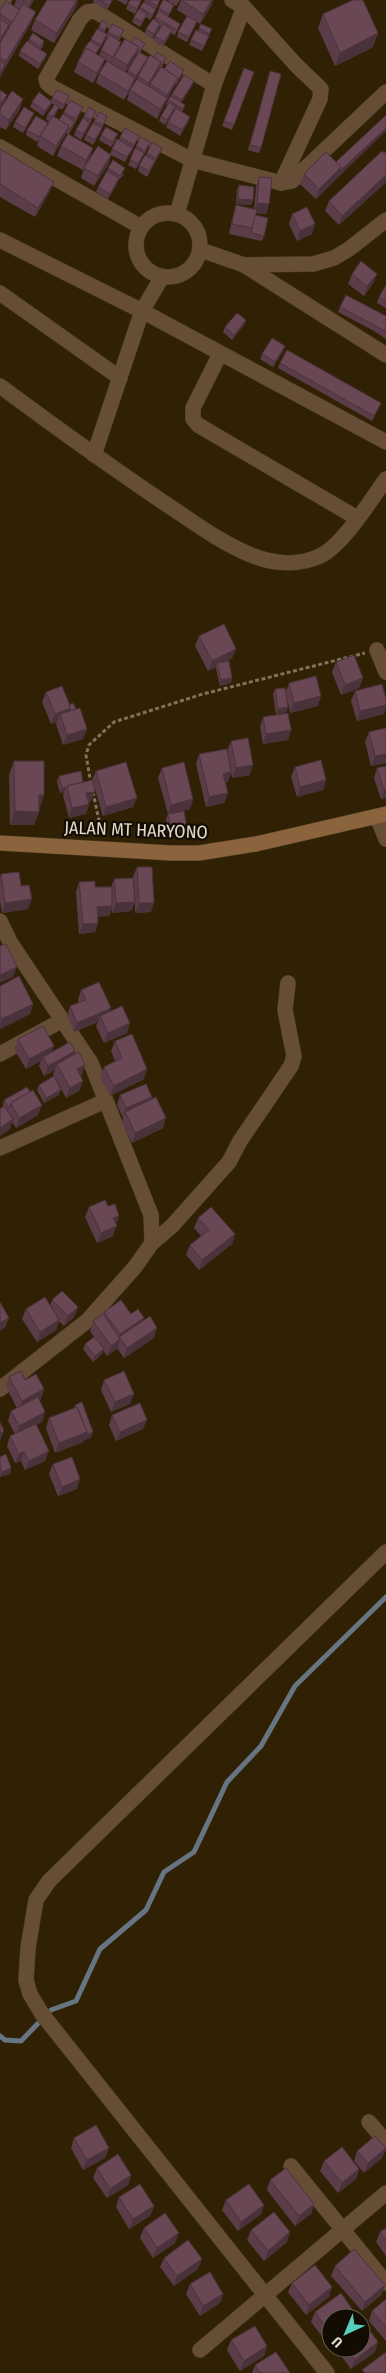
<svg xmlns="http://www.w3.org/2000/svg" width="386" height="2373" viewBox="0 0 386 2373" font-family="'Fira Sans Condensed',sans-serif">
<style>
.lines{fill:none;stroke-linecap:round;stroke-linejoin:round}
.stream{stroke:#677481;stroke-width:5}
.minor-casing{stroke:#4c3e23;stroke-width:16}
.tertiary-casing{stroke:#4c3e23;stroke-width:16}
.secondary-casing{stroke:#4c3e23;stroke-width:16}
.path{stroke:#7f725b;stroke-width:3;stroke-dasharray:4 2.5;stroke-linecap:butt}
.minor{stroke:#664d35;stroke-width:15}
.tertiary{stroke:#664d35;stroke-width:15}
.secondary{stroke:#8b633c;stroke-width:15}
.wall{fill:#5a3d48;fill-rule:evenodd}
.shaded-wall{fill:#4a323b}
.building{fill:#694754;stroke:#4a323b}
.labels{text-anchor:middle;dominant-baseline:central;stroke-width:4.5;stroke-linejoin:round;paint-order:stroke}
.street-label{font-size:18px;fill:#e2d8c8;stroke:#120c03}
</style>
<rect width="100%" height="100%" fill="#302104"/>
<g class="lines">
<path class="stream" d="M0,2036L5,2040L21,2041L51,2010L76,2001L100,1949L146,1910L164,1872L194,1852L227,1782L261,1746L295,1686L386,1597"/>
<defs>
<g id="minor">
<path d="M232,0L244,7L296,65L321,89L320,99L281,183"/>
<path d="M0,8L4,0"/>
<path d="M214,85L95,11L87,12L80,19L46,79L47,83L53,88L192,160L281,183L292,181L386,92"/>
<path d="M177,214L214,85L244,7"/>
<path d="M0,240L142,311L386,442"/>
<path d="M244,265L386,355"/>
<path d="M0,293L120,378"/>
<path d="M220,354L193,408V419L198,425L357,518"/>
<path d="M0,386C54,426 108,465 163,502C192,521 219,542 251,555C273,564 298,566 320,556C342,546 371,500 386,479"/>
<path d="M94,455L142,311L162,277"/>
<path d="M377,650L386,672"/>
<path d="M377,817L386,839"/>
<path d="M0,921L10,942L91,1063L151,1215L152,1243L135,1267L87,1321L0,1389"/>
<path d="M0,1054L61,1021"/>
<path d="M0,1148L105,1101"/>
<path d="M152,1243L172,1226L229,1162L240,1141L291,1066L294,1056L285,1010L288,983"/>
<path d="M369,2122L386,2142"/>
<path d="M291,2166L386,2283"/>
<path d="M200,2350L386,2193"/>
<path d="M327,2373L42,2014L30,1994L26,1980L28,1948L36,1900L49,1881L386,1552"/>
</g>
<g id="tertiary">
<path d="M0,147L141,227"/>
<circle cx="168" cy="245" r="32"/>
<path d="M201,250L244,265L313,264L334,258L349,249L386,220"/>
</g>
<path id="secondary" d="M0,843L171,853H199L256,844L386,814"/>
</defs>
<use href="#minor" class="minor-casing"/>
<use href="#tertiary" class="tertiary-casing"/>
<use href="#secondary" class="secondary-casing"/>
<g class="path">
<path d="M91,784L86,755L89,745L114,722L203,694L365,653"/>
<path d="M93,792L102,835"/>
</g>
<use href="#minor" class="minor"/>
<use href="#tertiary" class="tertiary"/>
<use href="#secondary" class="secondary"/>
</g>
<g class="wall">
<path d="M16,0H34L29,8L32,21L0,77V43L10,27L9,26L0,42V10L14,6Z"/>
<path d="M47,0H78L76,7L54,43L31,30L35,20Z"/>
<path d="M94,0H113L107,10L93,2Z"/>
<path d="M117,0H128L126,5Z"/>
<path d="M142,0L135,14L126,9L128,4Z"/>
<path d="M145,0H160L154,14L150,20L146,17L140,27L132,22L134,17Z"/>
<path d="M167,0H180L176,6Z"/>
<path d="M181,0H213L211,6L200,24L197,22L187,42L177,37L178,32L187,16L177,10Z"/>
<path d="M174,5L168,17L180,24L175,35L171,33L163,47L153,41L155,36L161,27L160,26L159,29L152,39L145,34L146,29L154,20L158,13H157L159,8Z"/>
<path d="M323,14L378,33L373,47L335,66L318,28Z"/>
<path d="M201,24L212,29L202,51L189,45L191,40L198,31Z"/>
<path d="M99,27L106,29L104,33L107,34L105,40L96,54L105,59L101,69L93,83L74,72L78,62L85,47L91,41Z"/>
<path d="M108,32L122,35L119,41L120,47L131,43L145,44L140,53L148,57L146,62L134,81L124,100L96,83L99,74L111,64L112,60L111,63L99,56L101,50L108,38L106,37ZM136,54L137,55L127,73L126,72Z"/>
<path d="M29,39L44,41L43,46L40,50L47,54L45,59L38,69L19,56L20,51L28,42Z"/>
<path d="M150,55L164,63L162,67L164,69L184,70L182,75L176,85H175L157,119L127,100L130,90L136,80L138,76ZM159,69H160L149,87V86Z"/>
<path d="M244,68L254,72L232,130L222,126Z"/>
<path d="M270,71L261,148L259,153L248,150Z"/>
<path d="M194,81L192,86L181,102L183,110L182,112L190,117L188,122L180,136L166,127L168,122L175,110H174L165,125L159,121L161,116L167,106L166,105L168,100L172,94Z"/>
<path d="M52,98L67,102L62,110L59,108L57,112L54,117L59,120L64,112H81L73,127L69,134L90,158L83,170L57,156L61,146L68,134L66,133L53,156L37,146L39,139L37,142L26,135L27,130L47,126L49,122L46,119L48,114L54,105L51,103L50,107L43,116L30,107L32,102L51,101Z"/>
<path d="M0,109H20L6,130L0,127Z"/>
<path d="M96,111L88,128L81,140L74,135L76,130L84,116Z"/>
<path d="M99,112L105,121L100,133L93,145L84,140L86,135L93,123Z"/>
<path d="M32,118L23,133L13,127L15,122Z"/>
<path d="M101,135L116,139L111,147L99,140Z"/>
<path d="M139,136L137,141L125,162L111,155L108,165L94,186L81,178L84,168L110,154L112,149L119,140L120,137Z"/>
<path d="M141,137L148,147L136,169L128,165Z"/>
<path d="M162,148L160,153L147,177L138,171L139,166L147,153Z"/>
<path d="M0,149L50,191L35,217L0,197Z"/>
<path d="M386,151V182L339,225L325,211L329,201Z"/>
<path d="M108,168L124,174L118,181L108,199L96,192L98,187L106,173Z"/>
<path d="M304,174L338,177L316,199L300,184Z"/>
<path d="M259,177L269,204L266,214L256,213L255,215L264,236L262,241L229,234L233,215L236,205L254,209L256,187Z"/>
<path d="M239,185L253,200L251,205L236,204L237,190Z"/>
<path d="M292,214L312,234L297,241L289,224Z"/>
<path d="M352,274H377L373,283L364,296L348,284Z"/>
<path d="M386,285V308L377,303L379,297Z"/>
<path d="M340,307L386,316V339L374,331L338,312Z"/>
<path d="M246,320L244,325L232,340L223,332L225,327Z"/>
<path d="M283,351L273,367L260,359L262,354Z"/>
<path d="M280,363L379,408L372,421L278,368Z"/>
<path d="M199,636L236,649L232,658L227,661L232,678L231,683L220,686L216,669V667L208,671L195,646Z"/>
<path d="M336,662L363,678L359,688L341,695L332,672Z"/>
<path d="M289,683L318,706L290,713L288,703V707L286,712L276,714L273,694L275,689L286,691Z"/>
<path d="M355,691L384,714L357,721L351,701Z"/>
<path d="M46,692L76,709L83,739L63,745L56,724L57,722L51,724L42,702Z"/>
<path d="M263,717L291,730L288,740L263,744L260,727Z"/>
<path d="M386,728V763L371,766L365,742L369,732Z"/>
<path d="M231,741L250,775L232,778L227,751Z"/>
<path d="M199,754L231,772L228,782L225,783L228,793L224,803L206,807L196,764Z"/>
<path d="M14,761L44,795L34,825H10L9,775Z"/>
<path d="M386,766V798L381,799L374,778L377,768Z"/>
<path d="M295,767L326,780L323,790L297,797L291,777Z"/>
<path d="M162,768L193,799L190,809L176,812L185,832L169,835L166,819L168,814L158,778Z"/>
<path d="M96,771L133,807L103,816L95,789V792L91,801L89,802V804L86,814L69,818L63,795L64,792L60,793L57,781L59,776L83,782L92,780Z"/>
<path d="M137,867L151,912L135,913V902L131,911L112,913V908L109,916H98V923L95,932L79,934L76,892L79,882L95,887H111L114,879L135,900L133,877Z"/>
<path d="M1,874L21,886L28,909L2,913L0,901V877Z"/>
<path d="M0,986L33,1004L30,1014L0,1029Z"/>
<path d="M81,990L110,1011L127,1033L104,1043L96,1026L98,1022L74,1032L67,1016L70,1006L79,1003L78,1000Z"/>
<path d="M18,1039L52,1052L74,1055L82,1075L80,1076L83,1081L79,1091L66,1098L53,1074L55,1070L44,1076L39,1066L41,1061L26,1069L14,1049Z"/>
<path d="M115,1041L144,1079L110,1096L100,1077L104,1067L115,1061L111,1051Z"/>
<path d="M39,1085L59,1095L44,1103L37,1090Z"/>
<path d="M120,1095L152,1097L151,1099L163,1128L132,1143L122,1122L123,1118L117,1105Z"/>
<path d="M4,1100L38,1115L16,1128L12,1122L10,1129L0,1136V1109L3,1107V1105Z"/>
<path d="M89,1207L116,1225L113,1236L97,1243L85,1217Z"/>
<path d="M198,1218L235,1234L232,1244L199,1270L186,1255L190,1245L201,1236L194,1228Z"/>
<path d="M52,1300L78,1307L74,1317L64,1326L59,1321L56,1330L37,1342L22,1319L26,1309L50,1306Z"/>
<path d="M104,1312L131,1314L142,1321L154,1338L124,1358L117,1348L107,1356L103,1350L102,1354L93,1362L83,1349L85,1344L94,1337L90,1331L93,1321L103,1315Z"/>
<path d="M9,1377L25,1380L44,1389L41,1399L39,1400L45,1412L42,1422L36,1425L45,1461L25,1470L21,1461L15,1463L7,1446L10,1436L15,1434L8,1421L11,1411L17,1408L6,1387Z"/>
<path d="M104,1380L130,1404L111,1412L101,1390Z"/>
<path d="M75,1405L91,1438L84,1440L83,1442L55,1453L46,1428L49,1418L73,1409Z"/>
<path d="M112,1415L143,1429L116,1441L109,1425Z"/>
<path d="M0,1457L11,1468L10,1474L0,1477Z"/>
<path d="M53,1464L77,1489L58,1496L49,1474Z"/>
<path d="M74,2138L109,2148L105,2158L83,2170L71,2148Z"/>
<path d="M386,2148L382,2158L364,2173L354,2161L357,2151Z"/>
<path d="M324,2161L359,2169L356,2179L338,2193L320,2171Z"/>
<path d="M97,2168L131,2175L128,2185L107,2198L93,2178Z"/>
<path d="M270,2180L314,2204L311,2214L295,2226L267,2190Z"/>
<path d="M119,2197L154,2206L150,2216L129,2229L116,2207Z"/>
<path d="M226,2200L264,2205L261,2214L238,2231L222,2210Z"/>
<path d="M144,2228L175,2243L153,2258L140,2238Z"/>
<path d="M386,2228V2256L376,2242L380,2232Z"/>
<path d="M251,2230L287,2242L264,2261L247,2240Z"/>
<path d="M164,2258L198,2269L174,2286L160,2267Z"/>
<path d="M335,2266L385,2285L381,2295L362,2311L331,2276Z"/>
<path d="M292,2283L332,2287L329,2297L306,2315L288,2292Z"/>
<path d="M190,2284L223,2294L220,2303L200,2316L186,2294Z"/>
<path d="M386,2299V2341L369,2321L372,2311Z"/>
<path d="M315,2312L357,2316L356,2318H331V2342L328,2344L311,2322Z"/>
<path d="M231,2340L267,2346L264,2356L240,2371L227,2350Z"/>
<path d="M338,2348H361L375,2352L351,2369L337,2350Z"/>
<path d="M255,2365L290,2373H252Z"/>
</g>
<g class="shaded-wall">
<path d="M32,0H34L26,14L30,4Z"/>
<path d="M77,0H78L76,7L54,43L57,33Z"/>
<path d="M212,0H213L211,6L200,24L203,14Z"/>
<path d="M36,12L32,21L0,77V73Z"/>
<path d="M160,24L159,29L152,39L154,34Z"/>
<path d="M9,25L8,30L0,42L1,38Z"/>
<path d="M172,30L170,35L163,47L164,42Z"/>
<path d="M378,33L373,47L335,66L340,53Z"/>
<path d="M139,47L135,57L124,75L127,65Z"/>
<path d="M47,54L45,59L38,69L40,64Z"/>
<path d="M148,57L146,62L134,81L136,76Z"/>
<path d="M105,59L101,69L93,83L97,73Z"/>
<path d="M161,62L158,72L145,93L149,83Z"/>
<path d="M184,70L182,75L176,85L178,80Z"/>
<path d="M135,78L132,88L124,100L128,91Z"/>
<path d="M178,78L174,87L165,102L163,107L157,119L160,109L165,100L167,95Z"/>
<path d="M194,81L192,86L180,105L182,100Z"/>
<path d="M7,95L5,101L0,108V105Z"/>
<path d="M23,99L20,109L6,130L9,120Z"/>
<path d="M52,102L50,107L43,116L45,111Z"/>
<path d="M175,107L173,112L165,125L167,120Z"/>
<path d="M34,113L32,118L23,133L25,128Z"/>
<path d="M107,116L100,133L93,145L95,140L101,129Z"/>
<path d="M190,117L188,122L180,136L182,130Z"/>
<path d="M75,122L73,127L69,134L70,129Z"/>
<path d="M90,123L88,128L81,140L83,134Z"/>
<path d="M69,126L65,136L53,156L56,146Z"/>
<path d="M386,128V131L316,199L319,189L341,167Z"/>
<path d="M93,148L90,158L83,170L86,160Z"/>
<path d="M111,155L108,165L94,186L98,176Z"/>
<path d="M386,175V182L339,225L342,216Z"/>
<path d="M119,178L117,184L108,199L110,194Z"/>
<path d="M54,182L50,191L35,217L38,208Z"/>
<path d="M238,199L253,200L251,205L236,204Z"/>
<path d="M257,203L269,204L266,214L253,213Z"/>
<path d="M315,224L312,234L297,241L300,231Z"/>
<path d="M377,274L373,283L364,296L367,286Z"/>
<path d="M246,320L244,325L232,340L234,335Z"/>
<path d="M285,346L283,351L273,367L275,362Z"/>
<path d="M236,649L232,658L218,666L217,663L216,667L208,671L212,661Z"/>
<path d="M232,678L231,683L220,686L221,680Z"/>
<path d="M363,678L359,688L341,695L345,685Z"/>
<path d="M321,696L318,706L290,713L294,703Z"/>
<path d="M386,705V708L384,714L357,721L360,711Z"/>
<path d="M288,707L286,712L276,714L278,709Z"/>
<path d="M71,708L67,718L60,714L57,722L51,724L55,714Z"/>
<path d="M87,729L83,739L63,745L67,735Z"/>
<path d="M291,730L288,740L263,744L266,734Z"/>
<path d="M386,754V763L371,766L375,756Z"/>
<path d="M253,765L250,775L232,778L236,768Z"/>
<path d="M231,772L228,782L220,784L223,774Z"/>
<path d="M326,780L323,790L297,797L300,787Z"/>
<path d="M66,787L64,792L60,793L62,788Z"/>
<path d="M386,789V798L381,799L384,790Z"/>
<path d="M95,792L91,801L83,803L86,793Z"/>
<path d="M228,793L224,803L206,807L209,797Z"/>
<path d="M39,795H44L39,809Z"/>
<path d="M137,798L133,807L103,816L106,807Z"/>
<path d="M193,799L190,809L168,814L171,805Z"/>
<path d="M89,804L86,814L69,818L72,808Z"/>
<path d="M15,811L39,812L34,825H10Z"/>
<path d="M187,827L185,832L169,835L171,830Z"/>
<path d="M32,899L28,909L2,913L5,903Z"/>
<path d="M135,902L131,911L112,913L116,903Z"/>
<path d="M139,903H154L151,912L135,913Z"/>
<path d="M112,906L109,916L94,917L97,907Z"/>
<path d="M98,923L95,932L79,934L83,924Z"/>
<path d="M17,967L13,977L0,983V975Z"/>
<path d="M33,1004L30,1014L0,1029V1025L2,1019Z"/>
<path d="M111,1008L107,1018L100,1016L98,1022L74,1032L77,1023Z"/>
<path d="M130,1023L127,1033L104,1043L108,1033Z"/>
<path d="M54,1046L50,1056L43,1057L41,1061L26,1069L29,1059Z"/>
<path d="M75,1051L72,1061L57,1064L55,1070L44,1076L48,1066Z"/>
<path d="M85,1065L82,1075L73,1079L77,1069Z"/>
<path d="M147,1069L144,1079L110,1096L114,1086Z"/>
<path d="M83,1081L79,1091L66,1098L70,1088Z"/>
<path d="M61,1090L59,1095L44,1103L46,1098Z"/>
<path d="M152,1097L148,1107L125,1112L122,1118L126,1108Z"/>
<path d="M42,1105L38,1115L16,1128L19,1118Z"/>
<path d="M166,1118L163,1128L132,1143L135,1133Z"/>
<path d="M13,1119L10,1129L0,1136V1128Z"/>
<path d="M119,1216L113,1236L97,1243L101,1233L113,1218Z"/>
<path d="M235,1234L232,1244L199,1270L202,1260Z"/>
<path d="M78,1307L74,1317L64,1326L68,1316Z"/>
<path d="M9,1318L5,1328L0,1331V1323Z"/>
<path d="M144,1318L140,1327L119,1337L120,1339L117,1349L107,1356L111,1346L118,1341L120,1334Z"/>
<path d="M59,1320L56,1330L37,1342L40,1332Z"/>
<path d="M157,1328L154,1338L124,1358L127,1348Z"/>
<path d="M104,1349L102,1354L93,1362L95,1356Z"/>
<path d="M44,1389L41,1399L19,1411L22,1401Z"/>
<path d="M134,1394L130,1404L111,1412L115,1402Z"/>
<path d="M45,1412L42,1422L16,1436L19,1426Z"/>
<path d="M147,1420L143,1429L116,1441L120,1432Z"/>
<path d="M4,1431L0,1441V1433Z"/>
<path d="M87,1432L83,1442L55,1453L59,1443Z"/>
<path d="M93,1432L91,1438L84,1440L86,1435Z"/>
<path d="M24,1451L21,1461L15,1463L19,1454Z"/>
<path d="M49,1451L45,1461L25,1470L29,1461Z"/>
<path d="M11,1468L10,1474L0,1477L2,1472Z"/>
<path d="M80,1479L77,1489L58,1496L62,1487Z"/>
<path d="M109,2148L105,2158L83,2170L87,2160Z"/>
<path d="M386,2148L382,2158L364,2173L368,2163Z"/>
<path d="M359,2169L356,2179L338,2193L342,2183Z"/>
<path d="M131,2175L128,2185L107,2198L110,2189Z"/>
<path d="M314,2204L311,2214L295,2226L299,2216Z"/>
<path d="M264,2205L261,2214L238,2231L241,2222Z"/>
<path d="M154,2206L150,2216L129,2229L133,2219Z"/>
<path d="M290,2232L287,2242L264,2261L268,2251Z"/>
<path d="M179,2233L175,2243L153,2258L157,2248Z"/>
<path d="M202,2259L198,2269L174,2286L177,2276Z"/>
<path d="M385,2285L381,2295L362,2311L365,2302Z"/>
<path d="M332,2287L329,2297L306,2315L309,2305Z"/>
<path d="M223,2294L220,2303L200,2316L203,2306Z"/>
<path d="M331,2335V2342L328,2344Z"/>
<path d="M378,2342L375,2352L351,2369L355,2360Z"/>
<path d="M267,2346L264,2356L240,2371L244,2361Z"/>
</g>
<g class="building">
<path d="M22,0H32L30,4Z"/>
<path d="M47,0H77L57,33L35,20Z"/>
<path d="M100,0H112L109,5Z"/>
<path d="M130,0H141L137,9L128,4Z"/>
<path d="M147,0H160L157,6Z"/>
<path d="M163,0H165L174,5L169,14L159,8Z"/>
<path d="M181,0H212L203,14Z"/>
<path d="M353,0H363L378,33L340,53L323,14Z"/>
<path d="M6,1L20,10L12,22L0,14V10Z"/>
<path d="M144,2L156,9L152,15L140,7Z"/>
<path d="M23,4L36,12L6,61L0,58V43Z"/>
<path d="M139,9L147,14L142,22L134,17Z"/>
<path d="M159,11L180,24L177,30L155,17Z"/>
<path d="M187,16L197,21L189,37L178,32Z"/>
<path d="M0,19L9,25L1,38L0,37Z"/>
<path d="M153,19L160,24L154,34L146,29Z"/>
<path d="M102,20L108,24L105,30L99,27Z"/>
<path d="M112,24L124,30L119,38L108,32Z"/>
<path d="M163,24L172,30L164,42L155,36Z"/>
<path d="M201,24L212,29L209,34L199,28Z"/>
<path d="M97,29L107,34L101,45L91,39Z"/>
<path d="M196,30L209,36L204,46L191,40Z"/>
<path d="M33,33L44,41L40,47L29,39Z"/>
<path d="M109,35L121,42L113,57L101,50Z"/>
<path d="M135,37L145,44L140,50L138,49L139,47L131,43Z"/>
<path d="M125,39L139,47L127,65L114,57Z"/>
<path d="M27,41L47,54L40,64L20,51Z"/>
<path d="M90,41L100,47L95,54L85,47Z"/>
<path d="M86,48L105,59L97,73L78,62Z"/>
<path d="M139,52L148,57L136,76L128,70Z"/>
<path d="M157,52L166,58L162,65L160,63L161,62L154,57Z"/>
<path d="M150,55L161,62L149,83L138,76Z"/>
<path d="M0,61L5,65L0,73Z"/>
<path d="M107,61L135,78L128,91L99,74Z"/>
<path d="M170,61L184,70L178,80H177L178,78L164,69Z"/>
<path d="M161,67L178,78L167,95L150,84Z"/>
<path d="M244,68L254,72L234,125L224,121Z"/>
<path d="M270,71L281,74L261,148L250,145Z"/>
<path d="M184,75L194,81L182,100L172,94Z"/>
<path d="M137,79L167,98L160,109L130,90Z"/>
<path d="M0,90L7,95L0,105Z"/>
<path d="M57,90L69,96L64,105L52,98Z"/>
<path d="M12,91L23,99L9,120L0,114V109Z"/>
<path d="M39,92L52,102L45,111L32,102Z"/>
<path d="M171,96L185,105L183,109L168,100Z"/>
<path d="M70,100L83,107L76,119L64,112Z"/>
<path d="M169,103L175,107L167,120L161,116Z"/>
<path d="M55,104L59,107L52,117L48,114Z"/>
<path d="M24,107L34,113L25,128L15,122Z"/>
<path d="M89,107L96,111L91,120L84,116Z"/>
<path d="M176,108L190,117L182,130L168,122Z"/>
<path d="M99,112L107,116L103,125L94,121Z"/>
<path d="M63,114L75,122L70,129L68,127L69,126L59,120Z"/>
<path d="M386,115V128L339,172L341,167L336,162Z"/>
<path d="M36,116L48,123L39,137L27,130Z"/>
<path d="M53,116L69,126L56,146L40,136Z"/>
<path d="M83,118L90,123L83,134L76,130Z"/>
<path d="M93,123L102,128L95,140L86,135Z"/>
<path d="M106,127L118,134L112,142L101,135Z"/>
<path d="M125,128L139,136L134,145L120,137Z"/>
<path d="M68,134L93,148L86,160L61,146Z"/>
<path d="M141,137L150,142L145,151L136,146Z"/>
<path d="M117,139L133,148L127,157L112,149Z"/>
<path d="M152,142L162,148L156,158L147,153Z"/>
<path d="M98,146L111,155L98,176L84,168Z"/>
<path d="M135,148L144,153L138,164L130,160Z"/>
<path d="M0,149L54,182L38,208L0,184Z"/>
<path d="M382,151L386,155V175L342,216L329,201Z"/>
<path d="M326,152L341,167L319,189L304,174Z"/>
<path d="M145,155L155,161L149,171L139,166Z"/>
<path d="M113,160L125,168L120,176L108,168Z"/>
<path d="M107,171L119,178L110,194L98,187Z"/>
<path d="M259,177L272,178L269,204L257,203Z"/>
<path d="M239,185L254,187L253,200L238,199Z"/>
<path d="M236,205L257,210L252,228L232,224Z"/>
<path d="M307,207L315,224L300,231L292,214Z"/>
<path d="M255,215L268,218L264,236L251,233Z"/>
<path d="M361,261L377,274L367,286L352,274Z"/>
<path d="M386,285V301L379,297Z"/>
<path d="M346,295L386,316V332L376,326L340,307Z"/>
<path d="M237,313L246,320L234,335L225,327Z"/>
<path d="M272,338L285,346L275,362L262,354Z"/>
<path d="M287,350L381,403L374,416L280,363Z"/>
<path d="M224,624L236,649L212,661L199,636Z"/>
<path d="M354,655L363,678L345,685L336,662Z"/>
<path d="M229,661L232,678L221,680L217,663Z"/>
<path d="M316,676L321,696L294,703L289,683Z"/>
<path d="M382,684L386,699V705L360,711L355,691Z"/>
<path d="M62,686L71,708L55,714L46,692Z"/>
<path d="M285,688L288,707L278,709L275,689Z"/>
<path d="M73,703L76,709L71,711L69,705Z"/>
<path d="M80,708L87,729L67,735L60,714Z"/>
<path d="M288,713L291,730L266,734L263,717Z"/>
<path d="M386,728V754L375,756L369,732Z"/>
<path d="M248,738L253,765L236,768L231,741Z"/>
<path d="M227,749L231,772L223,774L228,793L209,797L199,754Z"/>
<path d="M321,760L326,780L300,787L295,767Z"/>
<path d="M14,761H44V795H39V812L15,811Z"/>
<path d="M126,762L137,798L106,807L96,771Z"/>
<path d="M184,762L193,799L171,805L162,768Z"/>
<path d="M386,766V789L384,790L377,768Z"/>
<path d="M81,771L83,782L67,786L66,787L62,788L59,776Z"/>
<path d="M93,780L95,792L86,793L89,804L72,808L67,786Z"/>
<path d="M184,811L187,827L171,830L168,814Z"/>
<path d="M137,867H152L154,903H139Z"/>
<path d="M19,872L21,886L29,885L32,899L5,903L1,874Z"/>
<path d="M133,878L135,902L116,903L114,879Z"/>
<path d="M95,881V887H112V906L97,907L98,923L83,924L79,882Z"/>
<path d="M6,944L17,967L0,975V946Z"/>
<path d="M19,976L33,1004L2,1019L0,1015V986Z"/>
<path d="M99,982L111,1008L77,1023L70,1006L86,1000L81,990Z"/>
<path d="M122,1006L130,1023L108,1033L100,1016Z"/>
<path d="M43,1026L54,1046L29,1059L18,1039Z"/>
<path d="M132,1034L147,1069L114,1086L104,1067L122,1058L115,1041Z"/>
<path d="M70,1042L75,1051L48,1066L43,1057Z"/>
<path d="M79,1052L85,1065L77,1069L83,1081L70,1088L57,1064Z"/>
<path d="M54,1076L61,1090L46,1098L39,1085Z"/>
<path d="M146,1084L152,1097L126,1108L120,1095Z"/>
<path d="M27,1087L30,1092L11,1103L9,1108L4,1100Z"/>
<path d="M33,1090L42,1105L19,1118L11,1103Z"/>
<path d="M156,1097L166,1118L135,1133L125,1112Z"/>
<path d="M4,1106L13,1119L0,1128V1109Z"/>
<path d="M105,1200L108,1206L115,1204L119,1216L113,1218L117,1226L101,1233L89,1207Z"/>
<path d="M211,1207L235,1234L202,1260L190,1245L209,1230L198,1218Z"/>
<path d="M62,1291L78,1307L68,1316L52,1300Z"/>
<path d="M45,1297L59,1320L40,1332L26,1309Z"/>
<path d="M121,1300L131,1314L138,1309L144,1318L120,1334L104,1312Z"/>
<path d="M0,1302L9,1318L0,1323Z"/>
<path d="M103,1314L120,1339L111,1346L93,1321Z"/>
<path d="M150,1316L157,1328L127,1348L119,1337Z"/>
<path d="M94,1337L104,1349L95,1356L85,1344Z"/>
<path d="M21,1371L25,1380L36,1374L44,1389L22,1401L9,1377Z"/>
<path d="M124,1371L134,1394L115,1402L104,1380Z"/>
<path d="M38,1397L45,1412L19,1426L11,1411Z"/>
<path d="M82,1402L93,1432L86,1435L87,1432L77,1407L76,1408L75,1405Z"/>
<path d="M140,1403L147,1420L120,1432L112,1415Z"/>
<path d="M77,1407L87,1432L59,1443L49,1418Z"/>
<path d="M0,1422L4,1431L0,1433Z"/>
<path d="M36,1424L49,1451L29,1461L24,1451L19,1454L10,1436Z"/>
<path d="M6,1454L11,1468L2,1472L0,1467V1457Z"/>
<path d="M72,1457L80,1479L62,1487L53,1464Z"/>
<path d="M96,2125L109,2148L87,2160L74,2138Z"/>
<path d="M375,2136L386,2148L368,2163L357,2151Z"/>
<path d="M342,2147L359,2169L342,2183L324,2161Z"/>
<path d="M118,2154L131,2175L110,2189L97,2168Z"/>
<path d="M286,2168L314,2204L299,2216L270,2180Z"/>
<path d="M140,2184L154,2206L133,2219L119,2197Z"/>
<path d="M249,2184L264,2205L241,2222L226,2200Z"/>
<path d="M274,2212L290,2232L268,2251L251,2230Z"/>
<path d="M165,2213L179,2233L157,2248L144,2228Z"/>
<path d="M386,2228V2241L380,2232Z"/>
<path d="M188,2240L202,2259L177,2276L164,2258Z"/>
<path d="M354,2249L385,2285L365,2302L335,2266Z"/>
<path d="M315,2265L332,2287L309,2305L292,2283Z"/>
<path d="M210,2272L223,2294L203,2306L190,2284Z"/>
<path d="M341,2293L357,2316L354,2318H331V2334L315,2312Z"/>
<path d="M386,2299V2327L372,2311Z"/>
<path d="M364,2323L378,2342L355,2360L347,2348H361V2326Z"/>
<path d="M255,2326L267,2346L244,2361L231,2340Z"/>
<path d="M276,2352L290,2373H260L255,2365Z"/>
<path d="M386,2352V2373H365L362,2370Z"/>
</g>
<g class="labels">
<g class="street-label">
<text transform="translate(136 830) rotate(2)">JALAN MT HARYONO</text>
</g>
</g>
<g transform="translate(346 2333) rotate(224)"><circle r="24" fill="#120c03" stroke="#655e52"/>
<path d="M0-4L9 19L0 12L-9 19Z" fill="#57cec1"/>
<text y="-8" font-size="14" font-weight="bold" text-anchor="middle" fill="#e2d8c8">U</text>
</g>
</svg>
